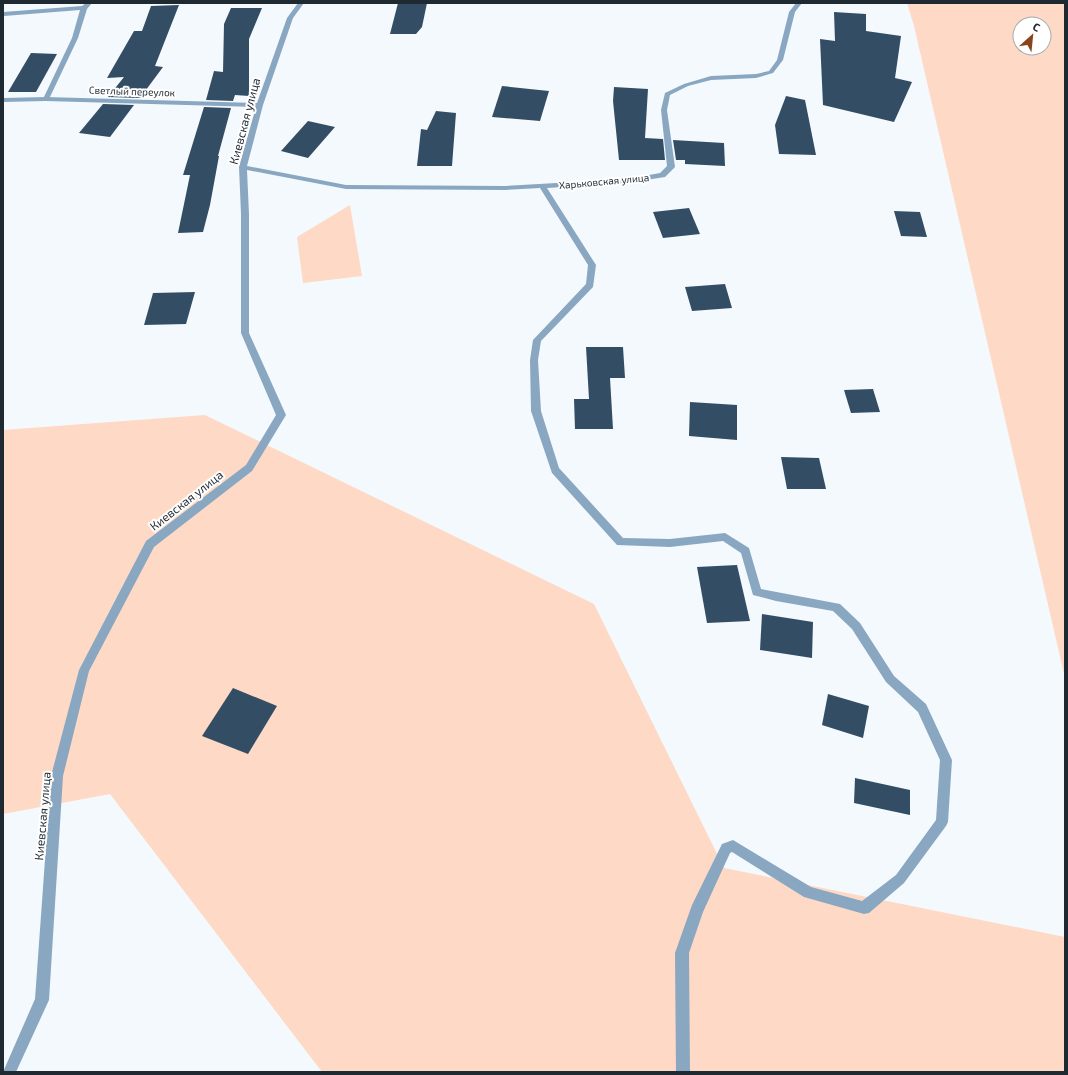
<svg xmlns="http://www.w3.org/2000/svg" width="1068" height="1075" viewBox="0 0 1068 1075" font-family="'Exo 2',sans-serif">
<style>
.green{fill:#fed9c5;fill-rule:evenodd}
.building{fill:#334e64}
.lines{fill:none;stroke-linecap:round;stroke-linejoin:round}
.service{fill:#8aa7c1;fill-rule:evenodd}
.minor{fill:#8aa7c1;fill-rule:evenodd}
.labels{text-anchor:middle;dominant-baseline:central;stroke-width:4;stroke-linejoin:round;paint-order:stroke}
.far-street-label{font-size:10px;fill:#1f2931;stroke:#fff}
.street-label{font-size:12px;fill:#1f2931;stroke:#fff}
</style>
<rect width="100%" height="100%" fill="#f4f9fd"/>
<g class="green">
<path d="M907,3H1065V678L914,26ZM1020,24H1044V48H1020Z"/>
<path d="M350,205L362,276L303,283L297,237Z"/>
<path d="M205,415L594,604L724,868L1065,937V1072H322L110,794L3,814V430Z"/>
</g>
<g class="building">
<path d="M398,3H427L422,27L416,34H390Z"/>
<path d="M179,5L155,66L163,67L140,98L108,97L124,77L107,78L134,31H142L151,6Z"/>
<path d="M231,8H262L249,39V96L235,95L233,101L206,100L214,71L223,72L224,24Z"/>
<path d="M834,12L866,14V31L901,36L895,78L912,82L894,122L823,105L820,39L835,41Z"/>
<path d="M31,53L57,54L36,92H8Z"/>
<path d="M502,86L549,91L540,121L492,117Z"/>
<path d="M614,87L648,89L645,138L663,139L665,160H619L613,101Z"/>
<path d="M786,96L805,100L816,155L779,154L775,125Z"/>
<path d="M103,104L134,105L110,137L79,133Z"/>
<path d="M204,107L231,108L218,156H219L210,205L203,232L178,233L190,175H183Z"/>
<path d="M436,111L456,113L452,166H417L421,129L427,130Z"/>
<path d="M308,121L335,127L308,158L281,151Z"/>
<path d="M673,140L724,143L725,166L685,164V160H676Z"/>
<path d="M689,208L700,234L663,238L653,212Z"/>
<path d="M894,211L920,212L927,237L901,236Z"/>
<path d="M725,284L732,308L692,311L685,287Z"/>
<path d="M195,292L186,324L144,325L153,293Z"/>
<path d="M586,347H623L625,378H610L613,429H575L574,399H589Z"/>
<path d="M873,389L880,412L851,413L844,390Z"/>
<path d="M690,402L737,405V440L689,436Z"/>
<path d="M781,457L819,458L826,489H787Z"/>
<path d="M737,565L750,621L707,623L697,567Z"/>
<path d="M762,614L813,622L812,658L760,650Z"/>
<path d="M233,688L277,706L248,754L202,736Z"/>
<path d="M828,694L869,706L863,738L822,725Z"/>
<path d="M855,778L910,790V815L854,803Z"/>
</g>
<g class="lines">
<path class="service" d="M86,3H92L87,9L78,38L49,99L44,100L43,99L72,38L80,10L4,16L3,12L82,6Z"/>
<path class="minor" d="M298,3H304L293,18L263,105L247,166L346,185L505,186L627,179L660,173L667,166L661,110L665,93L684,84L711,76L756,74L769,71L777,60L789,12L796,3H802L795,12L783,60L773,73L756,78L711,80L688,86L670,95L667,110L675,167L665,177L627,183L547,188L596,265L593,287L541,341L538,360L541,411L559,468L623,538L670,539L725,533L749,548L761,589L840,604L860,623L894,676L926,704L952,760L948,822L946,826L904,883L869,913L864,914L804,897L732,852L730,853L703,912L689,953L690,1072H676L675,953L692,905L722,844L733,840L811,887L862,901L896,875L936,820L940,760L918,712L886,682L852,629L833,611L776,601L753,595L741,553L723,541L670,547L617,545L552,473L531,411L530,360L533,340L586,284L588,265L540,188L505,190L346,189L247,170L249,214V333L286,415L252,471L154,547L89,671L63,776L49,1000L16,1072H3L35,999L51,776L79,670L146,541L246,465L276,415L241,333V214L239,167L256,107L46,101L3,102V98L46,97L257,103L287,18Z"/>
</g>
<g class="labels">
<g class="far-street-label">
<text transform="translate(132 91) rotate(2)">Светлый переулок</text>
<text transform="translate(604 181) rotate(-5)">Харьковская улица</text>
</g>
<g class="street-label">
<text transform="translate(244 121) rotate(-75)">Киевская улица</text>
<text transform="translate(186 500) rotate(-38)">Киевская улица</text>
<text transform="translate(42 816) rotate(-85)">Киевская улица</text>
</g>
</g>
<rect width="1068" height="1075" fill="none" stroke="#1f2931" stroke-width="8"/>
<g transform="translate(1032 36) rotate(27)"><circle r="19" fill="#ffffff" stroke="#a5a9ad"/>
<path d="M0-3L7 15L0 10L-7 15Z" fill="#8a461b"/>
<text y="-6" font-size="11" font-weight="bold" text-anchor="middle" fill="#1f2931">С</text>
</g>
</svg>
